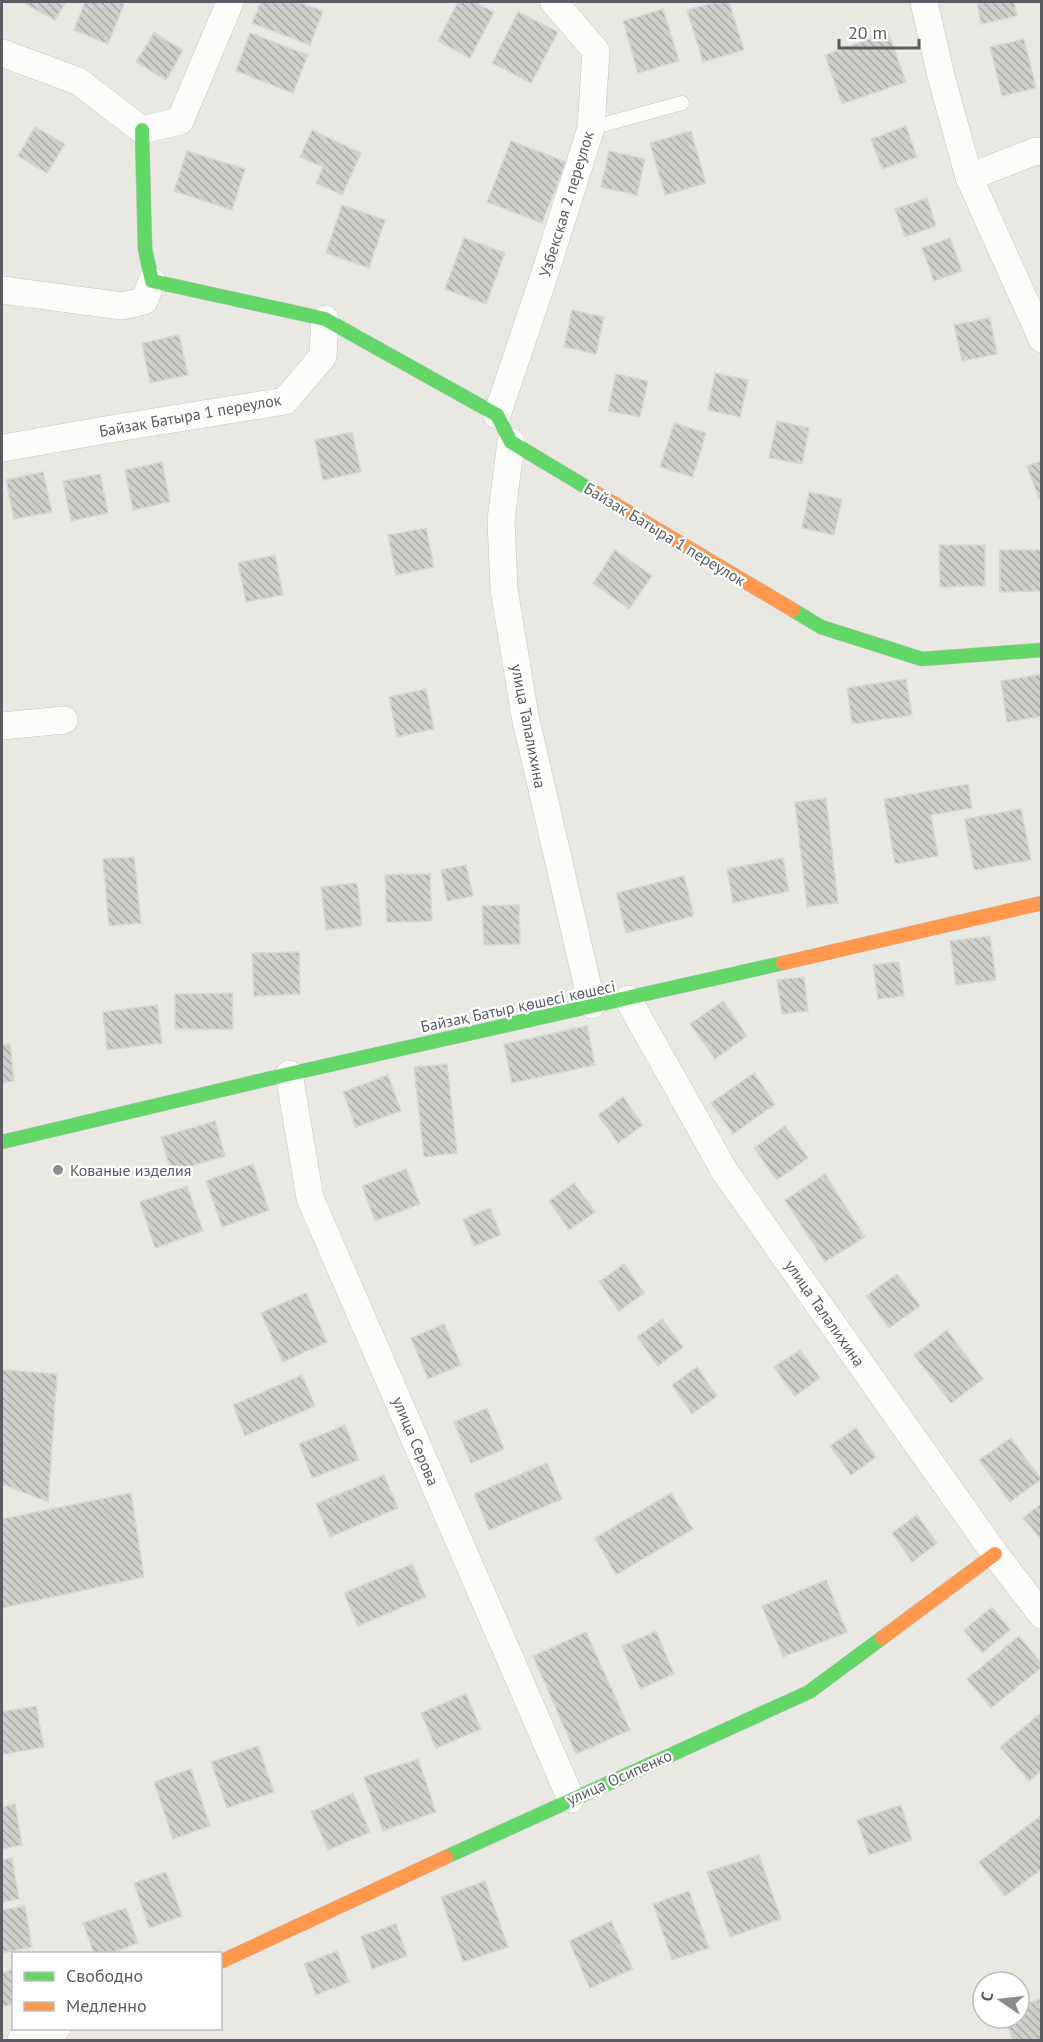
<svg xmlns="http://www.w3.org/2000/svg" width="1043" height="2042" viewBox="0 0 1043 2042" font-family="'PT Sans',sans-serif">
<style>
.building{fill:url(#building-back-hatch);stroke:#d8d7d2;stroke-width:1.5}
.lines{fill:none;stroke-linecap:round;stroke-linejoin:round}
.lane-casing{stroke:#c5c5c5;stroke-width:15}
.street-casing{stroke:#c5c5c5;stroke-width:28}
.fast-casing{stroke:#c5c5c3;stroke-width:15}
.slow-casing{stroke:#c5c5c3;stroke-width:15}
.lane{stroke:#fcfcfb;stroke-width:14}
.street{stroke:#fcfcfb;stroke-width:27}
.fast{stroke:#63d668;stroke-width:14}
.slow{stroke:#ff974d;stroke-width:14}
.poi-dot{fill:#8b8d8e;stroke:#fff;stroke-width:2}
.labels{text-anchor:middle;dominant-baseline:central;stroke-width:4.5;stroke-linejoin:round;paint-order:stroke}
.street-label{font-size:16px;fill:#595c60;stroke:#fff}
.poi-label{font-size:16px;fill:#595c60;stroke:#fff;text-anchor:start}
</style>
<defs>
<pattern id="building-back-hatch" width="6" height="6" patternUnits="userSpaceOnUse" patternTransform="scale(1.5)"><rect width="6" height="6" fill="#cfcfcc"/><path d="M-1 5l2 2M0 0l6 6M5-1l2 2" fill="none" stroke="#ababa9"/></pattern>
</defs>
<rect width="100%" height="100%" fill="#e9e8e3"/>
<g class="building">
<path d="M26,2H66L55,20L25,4Z"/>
<path d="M85,2H118L124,4L108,44L74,30Z"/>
<path d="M261,2H298L323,11L310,45L252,23Z"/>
<path d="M458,2H474L494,12L470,58L438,41Z"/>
<path d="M716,2H729L744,50L703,62L687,10Z"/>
<path d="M977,2H1014L1017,16L981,24Z"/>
<path d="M663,9L679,61L638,73L623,21Z"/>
<path d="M518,12L558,32L531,83L492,63Z"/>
<path d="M888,32L906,82L842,104L825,55Z"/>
<path d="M154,33L183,50L166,80L136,62Z"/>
<path d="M250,33L308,55L293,93L236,71Z"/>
<path d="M1024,39L1036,88L1002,96L990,47Z"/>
<path d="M906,126L917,157L882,169L871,139Z"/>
<path d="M35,127L65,144L47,173L18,156Z"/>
<path d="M312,130L361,153L342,195L316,183L323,167L300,157Z"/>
<path d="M691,131L706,183L665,195L650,143Z"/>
<path d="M511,141L566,162L542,223L487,202Z"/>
<path d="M187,151L245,169L232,210L174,191Z"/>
<path d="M609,151L645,159L637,195L601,187Z"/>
<path d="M927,198L936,226L905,237L895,209Z"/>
<path d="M342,205L385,220L369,268L326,253Z"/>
<path d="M464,238L505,253L486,304L445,289Z"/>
<path d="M950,238L962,271L934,281L922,248Z"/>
<path d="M572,310L604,317L596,354L564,347Z"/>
<path d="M990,318L997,354L962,361L954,325Z"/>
<path d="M179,335L188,375L150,383L142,343Z"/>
<path d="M715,373L748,380L740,417L708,410Z"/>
<path d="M616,374L648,381L640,417L608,411Z"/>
<path d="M777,421L809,428L802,464L769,458Z"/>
<path d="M674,423L706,433L693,477L660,467Z"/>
<path d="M352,432L361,472L323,480L315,440Z"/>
<path d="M1042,461V498L1039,499L1027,466Z"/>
<path d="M162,462L170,502L133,510L125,470Z"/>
<path d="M43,472L52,512L14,519L6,480Z"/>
<path d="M100,474L108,513L71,521L63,481Z"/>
<path d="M809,492L842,499L834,535L802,528Z"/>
<path d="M426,528L434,567L396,575L388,535Z"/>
<path d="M939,545H985V586L940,587Z"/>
<path d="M615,550L652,576L629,609L593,583Z"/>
<path d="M1000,550H1042V591L1000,592Z"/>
<path d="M275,555L283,595L246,602L238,563Z"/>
<path d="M1042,674V716L1007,722L1001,681Z"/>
<path d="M906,679L912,715L852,724L847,688Z"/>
<path d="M426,689L434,729L397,737L389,697Z"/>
<path d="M968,784L972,808L931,815L938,856L895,864L884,799Z"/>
<path d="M826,798L838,903L807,907L795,802Z"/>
<path d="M1021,809L1031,860L974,870L965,819Z"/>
<path d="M134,857L141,923L109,926L103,859Z"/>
<path d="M783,858L789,891L733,903L727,869Z"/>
<path d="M466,865L473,896L447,901L441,870Z"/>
<path d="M430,874L432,921L387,922L385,875Z"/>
<path d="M684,876L694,916L626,933L616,893Z"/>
<path d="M357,883L362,926L326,930L321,887Z"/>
<path d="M519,905L520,944L484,945L482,906Z"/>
<path d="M990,936L996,980L956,985L950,941Z"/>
<path d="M299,952L300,994L254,996L252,953Z"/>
<path d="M899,962L904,996L878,999L873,965Z"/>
<path d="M804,977L808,1011L782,1014L777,980Z"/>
<path d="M232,993L233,1029H175V994Z"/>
<path d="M723,1001L747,1036L715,1059L690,1024Z"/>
<path d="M157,1005L162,1043L107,1050L103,1012Z"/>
<path d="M587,1026L595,1065L512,1083L504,1044Z"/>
<path d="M10,1044L14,1081L2,1083V1045Z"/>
<path d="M447,1064L457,1153L424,1157L414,1067Z"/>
<path d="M754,1073L775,1104L733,1134L711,1103Z"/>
<path d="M388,1075L401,1111L356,1127L343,1092Z"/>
<path d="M623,1097L643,1125L618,1143L598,1115Z"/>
<path d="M215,1121L225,1156L171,1172L161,1137Z"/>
<path d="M785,1126L808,1158L777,1180L754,1148Z"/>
<path d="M253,1164L269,1210L222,1227L206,1181Z"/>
<path d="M406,1169L420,1204L375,1221L362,1186Z"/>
<path d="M825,1174L865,1237L825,1262L785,1200Z"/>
<path d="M574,1183L595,1212L569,1230L549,1201Z"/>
<path d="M187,1186L203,1231L155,1248L140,1202Z"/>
<path d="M490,1208L501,1235L474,1246L463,1219Z"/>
<path d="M624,1264L644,1293L619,1311L599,1282Z"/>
<path d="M897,1274L920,1306L889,1328L866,1296Z"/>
<path d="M306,1293L327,1342L283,1362L261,1313Z"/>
<path d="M662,1319L683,1347L658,1366L637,1337Z"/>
<path d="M444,1324L461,1365L428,1379L411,1338Z"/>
<path d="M947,1330L983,1379L951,1403L914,1355Z"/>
<path d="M800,1350L820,1378L795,1396L774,1367Z"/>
<path d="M697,1367L717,1396L692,1414L672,1385Z"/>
<path d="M2,1370L57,1374L48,1502L2,1484Z"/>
<path d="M302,1375L315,1406L245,1436L233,1405Z"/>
<path d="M487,1408L504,1449L471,1463L454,1422Z"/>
<path d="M345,1425L359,1460L312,1478L299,1444Z"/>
<path d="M856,1428L876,1457L851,1475L830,1446Z"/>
<path d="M1011,1438L1041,1479L1010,1502L979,1460Z"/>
<path d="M547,1463L562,1499L489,1530L474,1494Z"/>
<path d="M384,1475L398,1508L330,1537L316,1504Z"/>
<path d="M131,1493L144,1577L2,1608V1519Z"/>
<path d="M671,1493L693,1529L616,1575L595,1538Z"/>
<path d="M1042,1503V1540L1023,1518Z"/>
<path d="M917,1515L937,1543L912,1562L892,1533Z"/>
<path d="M412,1564L426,1597L358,1626L344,1593Z"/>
<path d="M826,1580L847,1632L783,1657L762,1606Z"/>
<path d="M992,1607L1010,1630L982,1653L964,1630Z"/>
<path d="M656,1631L674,1674L640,1689L622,1646Z"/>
<path d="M586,1632L630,1730L576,1754L533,1656Z"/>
<path d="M1019,1636L1042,1664V1667L991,1708L967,1679Z"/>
<path d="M466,1694L481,1729L436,1748L421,1713Z"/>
<path d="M36,1706L44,1747L4,1754L2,1737V1712Z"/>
<path d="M1042,1712V1770L1029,1781L1000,1747Z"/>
<path d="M258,1746L274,1792L227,1808L211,1762Z"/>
<path d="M418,1759L436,1812L383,1831L364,1777Z"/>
<path d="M191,1769L210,1826L173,1839L154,1782Z"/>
<path d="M353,1793L370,1832L328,1850L311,1812Z"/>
<path d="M15,1804L22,1845L2,1849V1807Z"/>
<path d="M901,1805L912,1840L869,1855L857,1820Z"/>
<path d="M1042,1815V1869L1005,1896L979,1862Z"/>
<path d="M759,1855L781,1919L730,1937L707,1872Z"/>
<path d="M12,1858L19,1899L2,1902V1860Z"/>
<path d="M166,1872L182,1916L149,1928L134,1883Z"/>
<path d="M485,1881L508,1947L463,1962L441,1897Z"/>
<path d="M689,1891L709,1948L672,1960L653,1904Z"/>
<path d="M25,1906L32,1947L2,1953V1910Z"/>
<path d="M126,1908L138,1943L108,1954H94L83,1923Z"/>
<path d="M611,1921L633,1969L590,1988L569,1941Z"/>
<path d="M396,1924L407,1956L372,1969L361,1936Z"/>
<path d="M337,1951L349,1982L316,1995L304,1964Z"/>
<path d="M14,1969V2004L2,2007V1973Z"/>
<path d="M1040,1999L1042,2040H1013L1005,2018H1019V2006Z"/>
</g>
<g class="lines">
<defs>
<path id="lane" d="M591,128L682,103"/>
<g id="street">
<path d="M924,2L941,76L969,177L1042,339"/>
<path d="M2,53L78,81L142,130L180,121L230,2"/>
<path d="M969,177L1036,151L1042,152"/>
<path d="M2,290L122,306L144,301L152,281"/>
<path d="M497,415L544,276L591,128L596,51L554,2"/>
<path d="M511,442L501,520L504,589L525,716L592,1005"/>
<path d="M3,448L111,429L285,401L323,356L325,319"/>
<path d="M2,726L64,720"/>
<path d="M628,999L725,1172L995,1554L1042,1615"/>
<path d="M289,1074L310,1198L571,1799"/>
<path d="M21,2040L57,2028"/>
</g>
<g id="fast">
<path d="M142,130L145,249L152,281L325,319L497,415L511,442L596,493"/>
<path d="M793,610L821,627L922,659L1042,650"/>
<path d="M2,1142L289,1074L783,963"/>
<path d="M446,1857L809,1692L882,1638"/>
</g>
<g id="slow">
<path d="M596,493L793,610"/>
<path d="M783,963L1042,903"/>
<path d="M882,1638L995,1554"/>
<path d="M220,1962L446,1857"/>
</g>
</defs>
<use href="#lane" class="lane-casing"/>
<use href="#street" class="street-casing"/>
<use href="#fast" class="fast-casing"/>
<use href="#slow" class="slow-casing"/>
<use href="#lane" class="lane"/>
<use href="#street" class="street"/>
<use href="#fast" class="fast"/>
<use href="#slow" class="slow"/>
</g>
<circle class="poi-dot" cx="58" cy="1170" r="6"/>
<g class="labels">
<g class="street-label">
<text transform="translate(566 204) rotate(-73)">Узбекская 2 переулок</text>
<text transform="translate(190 415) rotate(-10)">Байзак Батыра 1 переулок</text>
<text transform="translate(665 534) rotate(31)">Байзак Батыра 1 переулок</text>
<text transform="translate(529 726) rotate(79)">улица Талалихина</text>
<text transform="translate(518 1006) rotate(-12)">Байзақ Батыр қөшесі көшесі</text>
<text transform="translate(825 1313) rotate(55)">улица Талалихина</text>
<text transform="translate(416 1441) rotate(67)">улица Серова</text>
<text transform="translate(619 1777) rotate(-24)">улица Осипенко</text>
</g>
<g class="poi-label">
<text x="70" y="1170">Кованые изделия</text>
</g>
</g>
<rect width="1043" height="2042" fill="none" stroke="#595c60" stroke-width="6"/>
<rect x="12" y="1952" width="210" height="78" fill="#ffffff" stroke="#bdbebf" stroke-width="1.5"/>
<rect x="24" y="1972" width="30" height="9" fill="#63d668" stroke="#bdbebf" stroke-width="1.5"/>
<text x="66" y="1982" font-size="18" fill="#595c60">Свободно</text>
<rect x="24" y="2002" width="30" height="9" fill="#ff974d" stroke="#bdbebf" stroke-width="1.5"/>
<text x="66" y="2012" font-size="18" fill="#595c60">Медленно</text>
<g transform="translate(1001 2000) rotate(284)"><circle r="28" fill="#ffffff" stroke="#bdbebf" stroke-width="1.5"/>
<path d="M0-4.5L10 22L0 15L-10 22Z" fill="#8b8d8e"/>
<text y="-9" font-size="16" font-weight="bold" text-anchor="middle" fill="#595c60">С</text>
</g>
<path d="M839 39v9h80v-9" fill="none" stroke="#595c60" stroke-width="3"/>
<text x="848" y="39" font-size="18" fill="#595c60" stroke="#ffffff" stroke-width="4.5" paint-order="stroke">20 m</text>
</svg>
